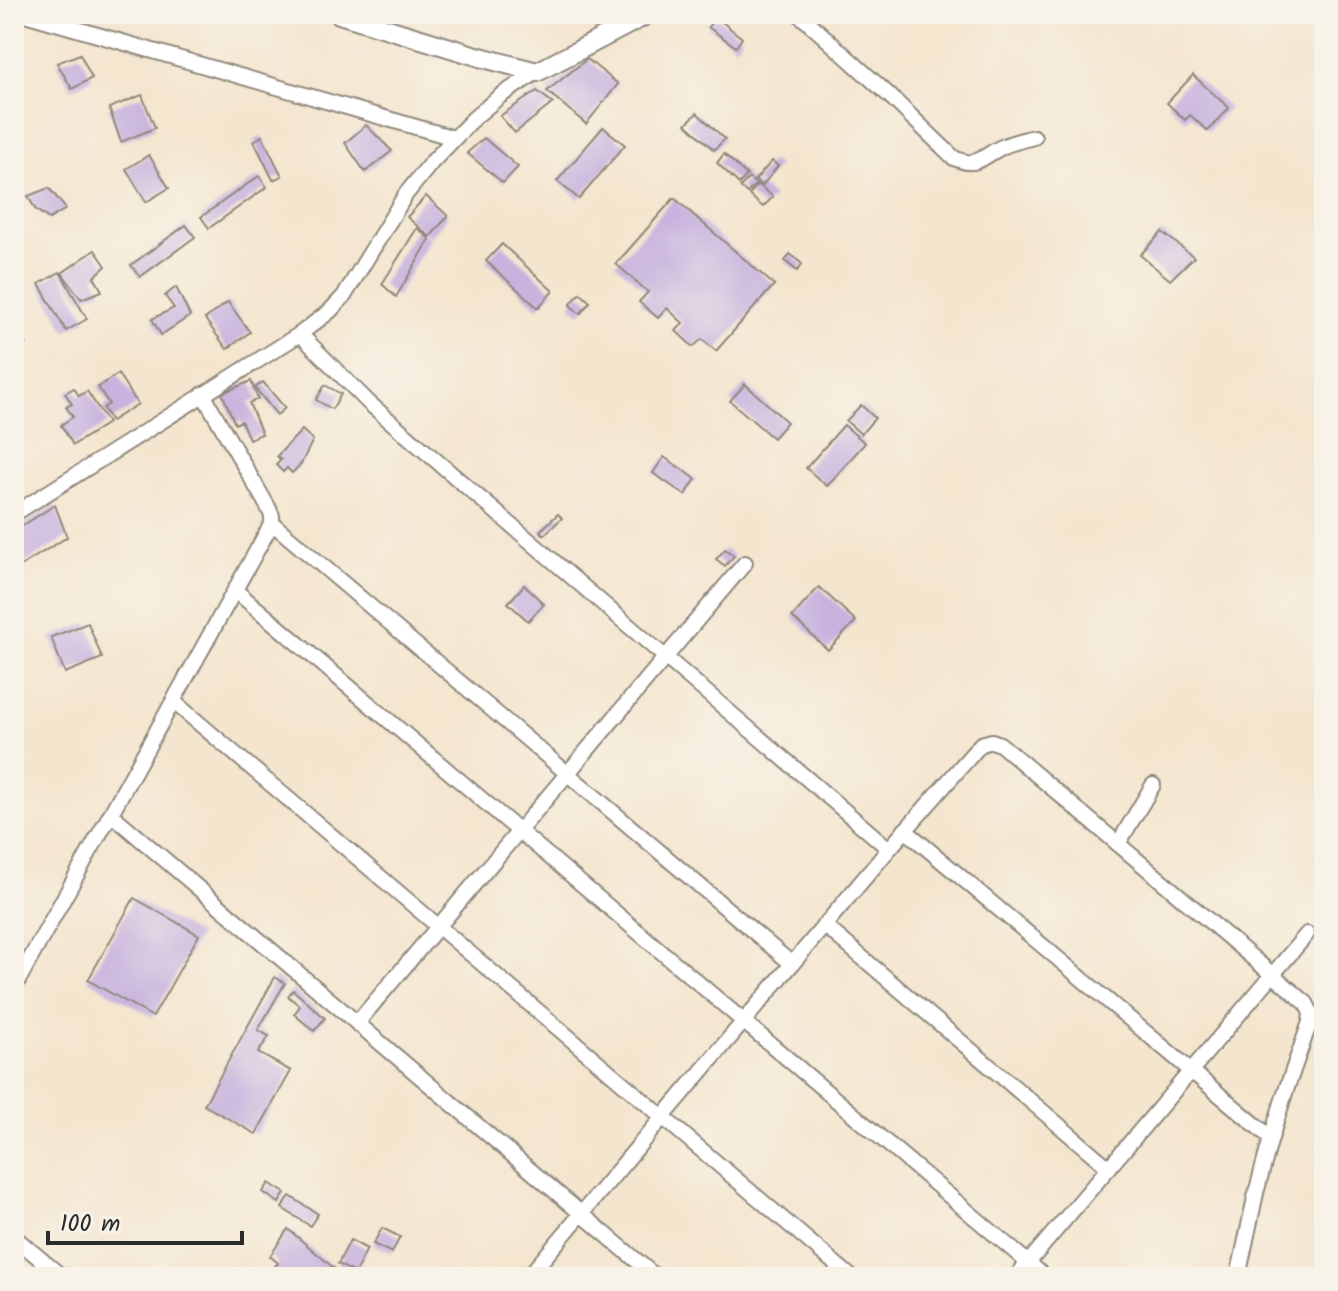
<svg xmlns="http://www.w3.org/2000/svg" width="1338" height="1291" viewBox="0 0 1338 1291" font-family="Kalam,sans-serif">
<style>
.building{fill:#c8b3de}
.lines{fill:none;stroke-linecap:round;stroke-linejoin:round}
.minor-casing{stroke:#90887c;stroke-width:18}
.tertiary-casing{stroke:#90887c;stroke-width:22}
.minor{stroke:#fff;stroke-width:14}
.tertiary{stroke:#fff;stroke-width:18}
</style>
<rect width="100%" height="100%" fill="#f7f3e8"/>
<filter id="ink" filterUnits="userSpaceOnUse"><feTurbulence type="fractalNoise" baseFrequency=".0125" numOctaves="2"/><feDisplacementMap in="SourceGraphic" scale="16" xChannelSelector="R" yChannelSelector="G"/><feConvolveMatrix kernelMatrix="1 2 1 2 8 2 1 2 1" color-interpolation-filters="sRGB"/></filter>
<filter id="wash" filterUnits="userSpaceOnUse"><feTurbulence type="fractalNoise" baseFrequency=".006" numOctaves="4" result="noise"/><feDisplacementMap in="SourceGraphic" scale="32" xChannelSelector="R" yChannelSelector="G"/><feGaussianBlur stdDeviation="1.8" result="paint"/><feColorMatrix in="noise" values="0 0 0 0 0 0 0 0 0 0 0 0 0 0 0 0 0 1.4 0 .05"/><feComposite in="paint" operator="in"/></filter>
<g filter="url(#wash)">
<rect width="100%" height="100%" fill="#f4e5ce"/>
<g id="blocks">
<g class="building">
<path d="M716,17L742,38L736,47L708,27Z"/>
<path d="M80,54L92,78L72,89L57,63Z"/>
<path d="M587,59L618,84L586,124L547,91Z"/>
<path d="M1193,75L1229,108L1208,131L1190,115L1185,120L1167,103Z"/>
<path d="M537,91L553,103L515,133L500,116Z"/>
<path d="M142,95L155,128L121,142L109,108Z"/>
<path d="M697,113L725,139L714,150L686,124Z"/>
<path d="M366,125L392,151L365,172L345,143Z"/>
<path d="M603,127L625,145L579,199L557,181Z"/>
<path d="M262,136L282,176L273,180L254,141Z"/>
<path d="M484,138L518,167L503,183L467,153Z"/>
<path d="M724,154L747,175L739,184L717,163Z"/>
<path d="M149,155L169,188L146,202L126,169Z"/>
<path d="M772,161L778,166L762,186L755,180Z"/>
<path d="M259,176L267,187L209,228L201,217Z"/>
<path d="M749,178L756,184L747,193L740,187Z"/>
<path d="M758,184L773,197L763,207L749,195Z"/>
<path d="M49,188L66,209L49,219L35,209L28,196Z"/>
<path d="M426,196L448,216L430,237L407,217Z"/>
<path d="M674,198L774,285L716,351L702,339L693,347L676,331L683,323L667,308L658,318L639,302L648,292L616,264Z"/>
<path d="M186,225L195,237L140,277L131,265Z"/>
<path d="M417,228L430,239L396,297L382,284Z"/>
<path d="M1162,232L1194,257L1170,280L1140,255Z"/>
<path d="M502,244L553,291L538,308L486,261Z"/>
<path d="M95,250L106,266L94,277L102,291L81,299L62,273Z"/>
<path d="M790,254L802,264L797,271L785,261Z"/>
<path d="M60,272L87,319L66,331L39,284Z"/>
<path d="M176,287L190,316L161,335L152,319L174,308L165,296Z"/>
<path d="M580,293L590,302L580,314L570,305Z"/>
<path d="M228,302L250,332L227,349L205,319Z"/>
<path d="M14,326L26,344L14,352Z"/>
<path d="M118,374L138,404L111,421L103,408L109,404L98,387Z"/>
<path d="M251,381L258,399L249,403L262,434L249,439L241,421L235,424L222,393Z"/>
<path d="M263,382L285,408L277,415L255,388Z"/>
<path d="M745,384L787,422L773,438L730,401Z"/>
<path d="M325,385L341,394L332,409L316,400Z"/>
<path d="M74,388L79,396L87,391L108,423L73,445L61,425L73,417L66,407L72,404L65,393Z"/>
<path d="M861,405L875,418L861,434L846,421Z"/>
<path d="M844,425L865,443L827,486L806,468Z"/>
<path d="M302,430L313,440L301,464L292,473L287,468L283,472L276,465L281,460L277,456Z"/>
<path d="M664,457L696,479L685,495L653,473Z"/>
<path d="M55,505L67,537L14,570V531Z"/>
<path d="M558,514L562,518L544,535L540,531Z"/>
<path d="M725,549L734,556L725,566L716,559Z"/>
<path d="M524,585L544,604L528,621L508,603Z"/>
<path d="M819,587L856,621L828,650L792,617Z"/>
<path d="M88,623L102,658L65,673L51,637Z"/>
<path d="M134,898L199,935L153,1017L88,980Z"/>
<path d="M275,977L285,983L258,1030L269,1036L258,1053L291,1071L256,1134L204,1105Z"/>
<path d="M293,990L325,1018L314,1031L294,1014L300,1006L288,996Z"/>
<path d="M269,1183L285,1193L279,1203L263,1192Z"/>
<path d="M290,1196L318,1214L310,1226L282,1208Z"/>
<path d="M382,1228L400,1237L392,1253L373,1244Z"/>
<path d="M288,1229L341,1274L340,1277H266L278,1263L270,1256Z"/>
<path d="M350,1240L367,1249L355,1273L338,1264Z"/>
</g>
</g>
</g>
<g filter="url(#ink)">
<use href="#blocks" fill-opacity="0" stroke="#90887c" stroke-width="2"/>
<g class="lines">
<defs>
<g id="minor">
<path d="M25,14L454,138"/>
<path d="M799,14L891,97L954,158C978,169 982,156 1002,147C1012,142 1023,140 1034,137"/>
<path d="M300,334L369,403L889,849"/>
<path d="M14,514L300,334L330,311L344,296L406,194L431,163L474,118L500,96L537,72"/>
<path d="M272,523L792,964"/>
<path d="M236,591L1045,1277"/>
<path d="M174,702L851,1277"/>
<path d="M111,814L656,1277"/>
<path d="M905,830L1271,1138"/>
<path d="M14,842L15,841"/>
<path d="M1118,844L1153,785"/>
<path d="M824,925L1109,1168"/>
<path d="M14,988L272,523V516L268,507L203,394"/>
<path d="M357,1023L745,563"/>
<path d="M14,1237L62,1277"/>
<path d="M528,1277L889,849L981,744L992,741L1000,744L1306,1003L1311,1013L1310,1022L1285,1093L1271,1138L1256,1193L1238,1277"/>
<path d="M1016,1277L1307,934"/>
</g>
<path id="tertiary" d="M339,14L480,57L537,72L648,14"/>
</defs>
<use href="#minor" class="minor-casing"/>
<use href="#tertiary" class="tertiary-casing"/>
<use href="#minor" class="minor"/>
<use href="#tertiary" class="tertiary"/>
</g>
</g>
<rect width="1338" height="1291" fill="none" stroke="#f7f3e8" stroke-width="48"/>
<path d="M48 1231v12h194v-12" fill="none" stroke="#2b2b2b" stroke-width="4"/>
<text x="60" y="1231" font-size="24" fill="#2b2b2b" stroke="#f7f3e8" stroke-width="6" paint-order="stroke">100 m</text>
</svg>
